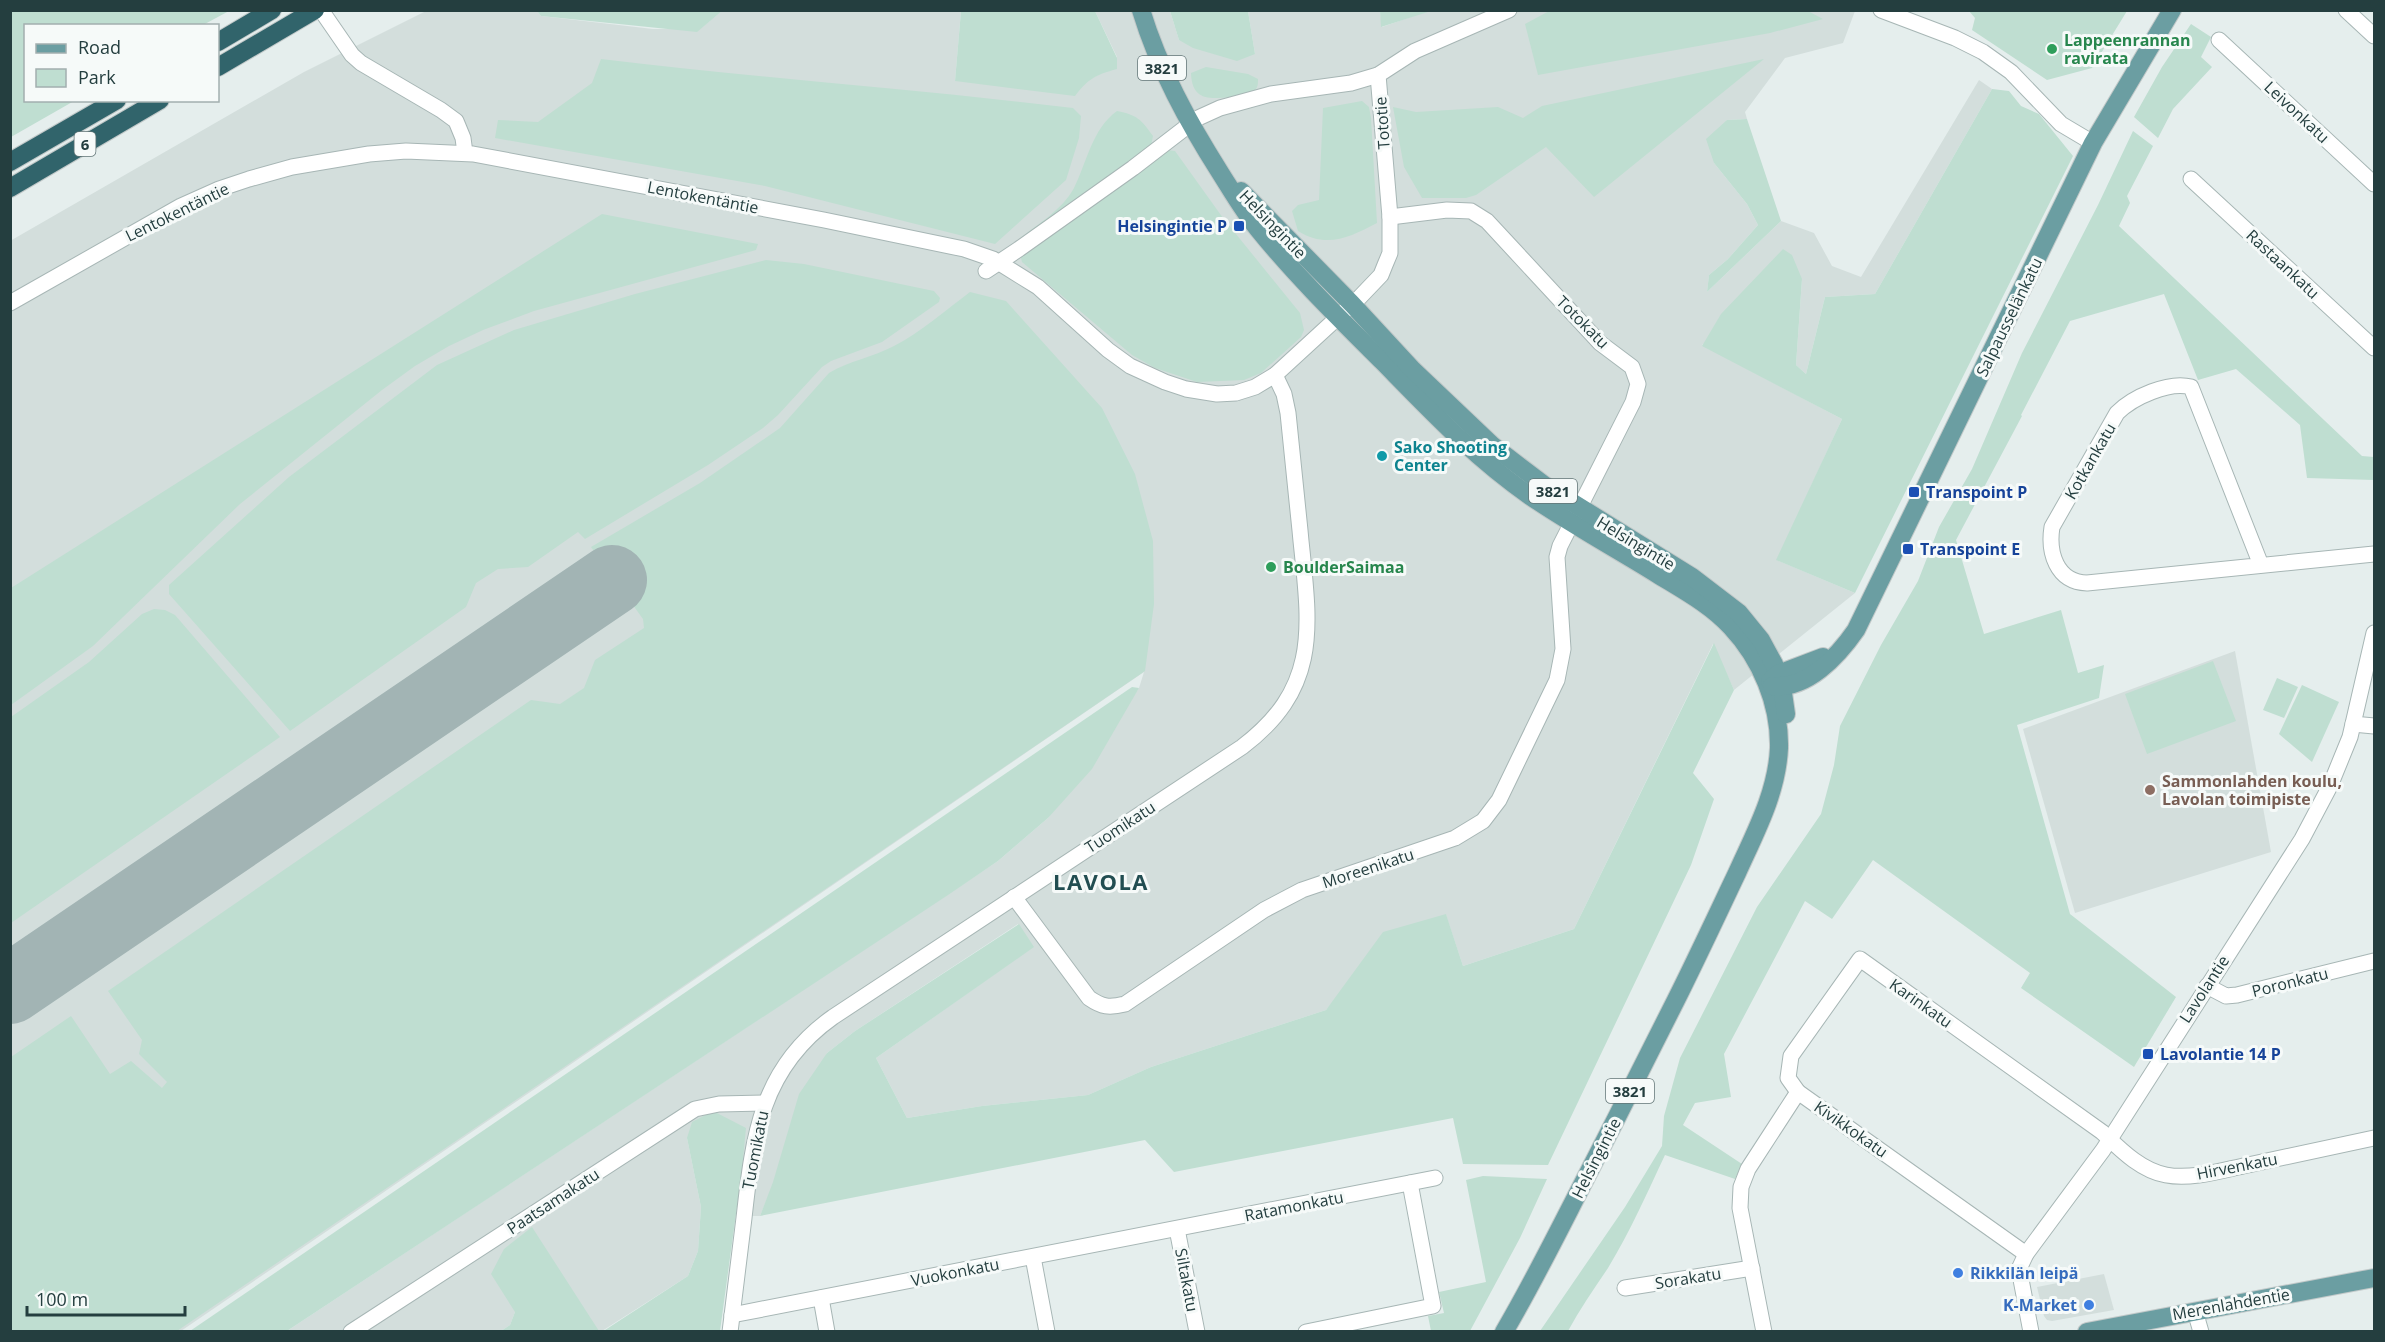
<svg xmlns="http://www.w3.org/2000/svg" width="2385" height="1342" viewBox="0 0 2385 1342" font-family="'Open Sans',sans-serif">
<style>
.built{fill:#d3dedc}
.green{fill:#bfded1}
.lines{fill:none;stroke-linecap:round;stroke-linejoin:round}
.runway{stroke:#a2b4b4;stroke-width:70}
.minor-casing{stroke:#a7b6b5;stroke-width:17}
.major-casing{stroke:#c2c9c9;stroke-width:20}
.highway-casing{stroke:#c2c9c9;stroke-width:20}
.minor{stroke:#fff;stroke-width:15}
.major{stroke:#6b9ea2;stroke-width:18}
.highway{stroke:#31646b;stroke-width:18}
.leisure-dot{fill:#2e9e5b;stroke:#f6faf9;stroke-width:2}
.transit-dot{fill:#1a4fb4;stroke:#f6faf9;stroke-width:2}
.culture-dot{fill:#0f9aa8;stroke:#f6faf9;stroke-width:2}
.education-dot{fill:#8d6e63;stroke:#f6faf9;stroke-width:2}
.shop-dot{fill:#3f7fe0;stroke:#f6faf9;stroke-width:2}
.labels{text-anchor:middle;dominant-baseline:central;stroke-width:6;stroke-linejoin:round;paint-order:stroke}
.shield{fill:#f6faf9;stroke:#637677;stroke-width:1.5}
.shield-label{font-size:15px;font-weight:bold;fill:#243e3f}
.leisure-label{font-size:16px;font-weight:bold;fill:#27864d;stroke:#f6faf9;text-anchor:start}
.street-label{font-size:16px;fill:#243e3f;stroke:#f6faf9}
.transit-label{font-size:16px;font-weight:bold;fill:#164399;stroke:#f6faf9;text-anchor:start}
.culture-label{font-size:16px;font-weight:bold;fill:#0d838f;stroke:#f6faf9;text-anchor:start}
.education-label{font-size:16px;font-weight:bold;fill:#785e54;stroke:#f6faf9;text-anchor:start}
.shop-label{font-size:16px;font-weight:bold;fill:#366cbe;stroke:#f6faf9;text-anchor:start}
.district-label{font-size:22px;font-weight:bold;letter-spacing:1.5px;fill:#214d51;stroke:#f6faf9}
</style>
<rect width="100%" height="100%" fill="#e5eeed"/>
<g class="built">
<path d="M1431,10L1855,11L1843,43L1785,58L1745,112L1747,119L1727,120L1714,163L1747,204L1758,225L1728,259L1709,275L1707,292L1781,221L1814,233L1832,266L1861,277L1979,80L1992,89L1875,294L1825,297L1806,374L1796,365L1802,279L1702,345L1842,419L1777,560L1855,593L1734,690L1713,644L1574,929L1463,966L1446,915L1343,990L1326,1010L1151,1067L1088,1095L982,1106L907,1118L876,1058L1033,947L1018,924L855,1031L827,1053L760,1216H736L742,1156L687,1138L701,1207L698,1251L688,1276L602,1331L515,1312L510,1325L501,1331H287L998,861L1048,818L1139,688L1144,672L181,1331H11L10,241L304,72L426,11H537L541,16L653,29H700L722,11H961L955,81H1086L1102,73L1117,57L1095,11H1170L1179,40L1255,54L1248,11H1380L1382,27Z"/>
<path d="M2235,651L2271,852L2075,913L2023,729Z"/>
<path d="M2104,1274L2114,1310L2052,1321L2047,1320L2044,1316L2037,1287Z"/>
</g>
<g class="green">
<path d="M11,10H229V11L203,25L26,26V100L74,101L11,137Z"/>
<path d="M1551,10H1806L1823,19L1770,33L1538,75L1525,24Z"/>
<path d="M537,11H722L697,32L541,16Z"/>
<path d="M961,11H1095L1117,58V69C1095,75 1088,79 1075,96L955,81Z"/>
<path d="M1170,11H1248L1255,54L1237,61L1193,48L1179,40Z"/>
<path d="M1380,11V10L1431,11L1381,27Z"/>
<path d="M1969,11H2127L2092,68L2047,80L1972,30L1975,18Z"/>
<path d="M2191,24L2211,37L2201,57L2212,67L2173,109L2158,138L2134,117L2162,67Z"/>
<path d="M601,59C758,78 916,89 1073,108L1081,116L1079,138L1066,180L995,244L765,186L495,138L498,120L538,122L592,83Z"/>
<path d="M1764,59L1594,197L1546,147L1476,195L1466,198H1422L1404,167L1393,107L1416,112L1498,107L1523,118L1542,106Z"/>
<path d="M1206,67L1248,74L1258,79C1258,84 1258,88 1254,91C1248,96 1238,96 1231,97C1209,99 1192,101 1191,73Z"/>
<path d="M1992,89L2009,91L2021,106L2039,114L2073,156L1855,593L1776,560L1842,419L1702,346L1721,314L1783,249L1792,255L1802,279L1796,365L1806,374L1825,297L1875,294Z"/>
<path d="M1362,101L1369,107L1371,118L1377,223C1350,237 1327,249 1298,231L1292,211L1298,205L1319,200L1323,108Z"/>
<path d="M1117,111C1137,115 1141,119 1153,136L1151,146L1023,241L1019,239C1038,224 1062,210 1074,188C1087,162 1092,129 1117,111Z"/>
<path d="M1747,119L1781,221L1707,292L1709,275L1728,259L1758,225L1747,204L1714,163L1706,139L1727,120Z"/>
<path d="M2133,131L2153,146L2127,196L2130,203L2119,226L2362,456L2374,457V480L2307,478L2300,425L2236,369L2198,380L2164,294L2070,321L2021,415L2022,416L1956,540L1984,634L2061,610L2078,673L2104,665L2099,698L2017,725L2070,914L2176,997L2134,1067L2021,988L2030,973L1873,860L1832,919L1805,901L1724,1054L1731,1097L1695,1103L1683,1125L1742,1164L1735,1179L1665,1155C1647,1193 1630,1232 1608,1268C1594,1289 1580,1309 1568,1331H1540L1625,1207L1662,1146L1664,1116L1680,1058L1757,907L1821,814L1834,765L1840,726L1881,645L1918,581L1939,527L1972,469L2022,353L2098,205Z"/>
<path d="M1167,150L1175,151L1223,218L1300,313L1304,330L1301,337L1261,373L1244,380L1197,382L1155,368L1132,355L1022,262L1020,254Z"/>
<path d="M602,214L758,244L756,250L534,311L483,330L449,346L415,366L382,390L240,504L93,646L11,705V588Z"/>
<path d="M766,260L804,264L934,291L940,298L939,302L882,342L831,361L822,367L778,415L763,428L708,465L585,539L578,532L528,567L498,569L476,583L466,607L290,731L169,594V585L289,477L437,365L514,330L635,294Z"/>
<path d="M970,292L1006,301L1102,408L1135,474L1153,541L1154,604L1145,671L177,1331H11V1057L71,1016L110,1074L131,1061L162,1088L167,1082L139,1054L142,1040L108,991L531,700L560,704L584,688L595,660L644,628L643,619L591,547L700,483L780,428L829,373C849,361 873,357 894,346C921,332 946,310 970,292Z"/>
<path d="M154,609L165,610L175,615L280,737L11,923V717L89,662L142,614Z"/>
<path d="M1714,643L1734,690L1693,773L1714,799L1691,865L1548,1165L1463,1164L1453,1118L1174,1172L1145,1140L760,1216L773,1182L799,1094L827,1053L855,1031L1019,924L1034,947L876,1058L907,1118L982,1106L1088,1095L1151,1067L1326,1010L1383,932L1446,914L1463,966L1574,929Z"/>
<path d="M2213,661L2236,721L2147,754L2125,694Z"/>
<path d="M2277,678L2298,687L2284,718L2263,710Z"/>
<path d="M2302,685L2339,702L2312,762L2279,734Z"/>
<path d="M1132,687L1139,688L1092,769L1048,818L998,861L948,895L287,1331H190Z"/>
<path d="M713,1111L746,1128L742,1170L720,1331L602,1332L688,1276L698,1251L701,1207L687,1138L692,1122Z"/>
<path d="M1483,1176L1547,1179L1520,1238L1470,1331H1431L1428,1316L1444,1313L1439,1292L1486,1282L1466,1180Z"/>
<path d="M532,1227L599,1331H501L510,1325L515,1312L491,1274L504,1249Z"/>
</g>
<g class="lines">
<path class="runway" d="M10,989L612,580"/>
<defs>
<g id="minor">
<path d="M321,10L352,55L361,63L441,110L456,121L463,138L465,153"/>
<path d="M1881,10L1955,38L1983,52L2011,72L2061,124L2093,143"/>
<path d="M2346,10L2374,36"/>
<path d="M2219,40L2374,184"/>
<path d="M2191,179L2374,348"/>
<path d="M986,271L1019,249L1133,168L1198,118L1220,108L1271,94L1351,83L1378,75L1415,51L1509,10"/>
<path d="M10,303L181,206L219,189L249,179L292,167L369,154L406,151L473,154L824,220L964,249L993,259L1038,287L1108,350L1130,366L1165,382L1186,389L1217,394L1236,393L1255,387L1275,375L1360,297L1381,275L1385,265L1390,253V217L1378,75"/>
<path d="M2261,565L2191,387C2169,381 2133,397 2117,413L2052,527C2048,552 2056,582 2087,583L2374,554"/>
<path d="M2353,724L2374,726"/>
<path d="M1014,897L1089,998C1102,1007 1109,1008 1125,1004L1264,910L1302,890L1455,838L1483,821L1499,800L1557,680L1563,649L1557,557L1560,546L1633,402L1638,384L1632,367L1600,343L1487,221L1471,211L1447,210L1390,217"/>
<path d="M2207,986L2226,996L2237,995L2374,961"/>
<path d="M1798,1092L1788,1078L1791,1056L1860,959L2102,1132C2120,1149 2140,1170 2166,1175C2192,1180 2223,1170 2248,1165C2290,1156 2332,1147 2374,1138"/>
<path d="M1177,1229L1197,1332"/>
<path d="M1033,1257L1047,1332"/>
<path d="M1625,1288L1752,1268"/>
<path d="M821,1298L827,1332"/>
<path d="M2195,1311L2201,1332"/>
<path d="M732,1315L1435,1178"/>
<path d="M351,1332L695,1109L719,1104L764,1103"/>
<path d="M730,1332C735,1294 739,1256 744,1218C753,1136 761,1068 833,1017L1242,747C1320,688 1310,628 1301,541C1297,498 1292,455 1288,413L1284,394L1275,375"/>
<path d="M1306,1332L1433,1306L1410,1183"/>
<path d="M1764,1332L1740,1208L1741,1187L1748,1169L1798,1092L2026,1254"/>
<path d="M2031,1332L2019,1269L2026,1254L2103,1150L2302,839L2330,786L2350,737L2374,633"/>
</g>
<g id="major">
<path d="M1141,10C1159,69 1188,122 1221,174C1233,193 1244,212 1258,229C1296,276 1340,319 1383,362C1429,409 1475,458 1530,496C1571,524 1615,548 1657,574C1683,590 1711,605 1731,627C1761,659 1780,704 1779,748C1777,793 1755,833 1737,873C1717,915 1697,958 1676,1000C1644,1064 1611,1129 1578,1193C1554,1240 1531,1286 1504,1332"/>
<path d="M1241,191L1352,304L1413,370L1493,446L1544,485L1692,577L1739,613L1761,640L1774,664L1782,686L1786,714"/>
<path d="M1770,681L1778,674L1823,657"/>
<path d="M1772,686C1807,690 1838,656 1856,630L2093,143L2172,10"/>
<path d="M2087,1332L2374,1278"/>
</g>
<g id="highway">
<path d="M218,42L272,10"/>
<path d="M218,67L315,10"/>
<path d="M10,162L117,100"/>
<path d="M10,188L160,100"/>
</g>
</defs>
<use href="#minor" class="minor-casing"/>
<use href="#major" class="major-casing"/>
<use href="#highway" class="highway-casing"/>
<use href="#minor" class="minor"/>
<use href="#major" class="major"/>
<use href="#highway" class="highway"/>
</g>
<g class="leisure-dot">
<circle cx="2052" cy="49" r="6"/>
<circle cx="1271" cy="567" r="6"/>
</g>
<g class="transit-dot">
<rect x="1233" y="220" width="12" height="12" rx="3"/>
<rect x="1908" y="486" width="12" height="12" rx="3"/>
<rect x="1902" y="543" width="12" height="12" rx="3"/>
<rect x="2142" y="1048" width="12" height="12" rx="3"/>
</g>
<circle class="culture-dot" cx="1382" cy="456" r="6"/>
<circle class="education-dot" cx="2150" cy="790" r="6"/>
<g class="shop-dot">
<circle cx="1958" cy="1273" r="6"/>
<circle cx="2089" cy="1305" r="6"/>
</g>
<g class="labels">
<g class="shield">
<rect x="1138" y="56" width="48" height="24" rx="4.5"/>
<rect x="74.5" y="132" width="21" height="24" rx="4.5"/>
<rect x="1529" y="479" width="48" height="24" rx="4.5"/>
<rect x="1606" y="1079" width="48" height="24" rx="4.5"/>
</g>
<g class="shield-label">
<text x="1162" y="68">3821</text>
<text x="85" y="144">6</text>
<text x="1553" y="491">3821</text>
<text x="1630" y="1091">3821</text>
</g>
<g class="leisure-label">
<text x="2064" y="40">Lappeenrannan<tspan x="2064" dy="18">ravirata</tspan></text>
<text x="1283" y="567">BoulderSaimaa</text>
</g>
<g class="street-label">
<text transform="translate(2297 112) rotate(43)">Leivonkatu</text>
<text transform="translate(1382 123) rotate(-94)">Tototie</text>
<text transform="translate(703 197) rotate(11)">Lentokentäntie</text>
<text transform="translate(177 212) rotate(-26)">Lentokentäntie</text>
<text transform="translate(1273 224) rotate(46)">Helsingintie</text>
<text transform="translate(2283 264) rotate(43)">Rastaankatu</text>
<text transform="translate(2009 317) rotate(-64)">Salpausselänkatu</text>
<text transform="translate(1583 322) rotate(45)">Totokatu</text>
<text transform="translate(2090 461) rotate(-60)">Kotkankatu</text>
<text transform="translate(1636 543) rotate(31)">Helsingintie</text>
<text transform="translate(1120 827) rotate(-33)">Tuomikatu</text>
<text transform="translate(1368 868) rotate(-18)">Moreenikatu</text>
<text transform="translate(2290 982) rotate(-14)">Poronkatu</text>
<text transform="translate(2204 989) rotate(-57)">Lavolantie</text>
<text transform="translate(1921 1003) rotate(35)">Karinkatu</text>
<text transform="translate(1851 1129) rotate(35)">Kivikkokatu</text>
<text transform="translate(755 1150) rotate(-79)">Tuomikatu</text>
<text transform="translate(1596 1158) rotate(-63)">Helsingintie</text>
<text transform="translate(2237 1166) rotate(-11)">Hirvenkatu</text>
<text transform="translate(553 1201) rotate(-33)">Paatsamakatu</text>
<text transform="translate(1294 1206) rotate(-11)">Ratamonkatu</text>
<text transform="translate(955 1272) rotate(-11)">Vuokonkatu</text>
<text transform="translate(1688 1278) rotate(-9)">Sorakatu</text>
<text transform="translate(1187 1280) rotate(79)">Siltakatu</text>
<text transform="translate(2231 1304) rotate(-10)">Merenlahdentie</text>
</g>
<g class="transit-label">
<text x="1227" y="226" text-anchor="end">Helsingintie P</text>
<text x="1926" y="492">Transpoint P</text>
<text x="1920" y="549">Transpoint E</text>
<text x="2160" y="1054">Lavolantie 14 P</text>
</g>
<g class="culture-label">
<text x="1394" y="447">Sako Shooting<tspan x="1394" dy="18">Center</tspan></text>
</g>
<g class="education-label">
<text x="2162" y="781">Sammonlahden koulu,<tspan x="2162" dy="18">Lavolan toimipiste</tspan></text>
</g>
<g class="shop-label">
<text x="1970" y="1273">Rikkilän leipä</text>
<text x="2077" y="1305" text-anchor="end">K-Market</text>
</g>
<g class="district-label">
<text x="1101" y="881">LAVOLA</text>
</g>
</g>
<rect width="2385" height="1342" fill="none" stroke="#243e3f" stroke-width="24"/>
<rect x="24" y="24" width="195" height="78" fill="#f6faf9" stroke="#a2afaf" stroke-width="1.5"/>
<rect x="36" y="44" width="30" height="9" fill="#6b9ea2" stroke="#a2afaf" stroke-width="1.5"/>
<text x="78" y="54" font-size="18" fill="#243e3f">Road</text>
<rect x="36" y="69" width="30" height="18" fill="#bfded1" stroke="#a2afaf" stroke-width="1.5"/>
<text x="78" y="84" font-size="18" fill="#243e3f">Park</text>
<path d="M27 1306v9h158v-9" fill="none" stroke="#243e3f" stroke-width="3"/>
<text x="36" y="1306" font-size="18" fill="#243e3f" stroke="#f6faf9" stroke-width="4.5" paint-order="stroke">100 m</text>
</svg>
